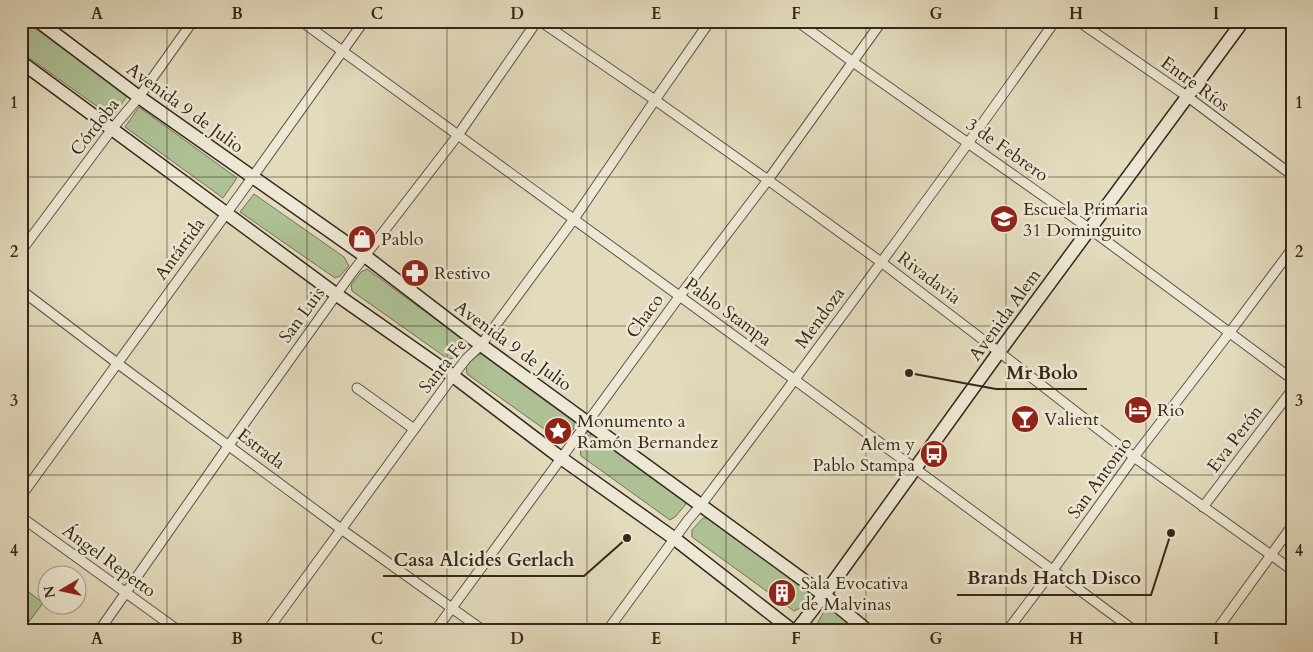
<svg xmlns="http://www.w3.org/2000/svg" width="1313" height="652" viewBox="0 0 1313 652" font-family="Cardo,serif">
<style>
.green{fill:#aec196;stroke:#727457}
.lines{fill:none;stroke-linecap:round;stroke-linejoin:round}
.street-casing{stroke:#615442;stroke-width:11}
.secondary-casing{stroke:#362718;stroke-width:15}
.street{stroke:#ede8d5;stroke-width:9}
.secondary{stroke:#ede8d5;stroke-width:12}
.grid{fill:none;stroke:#362718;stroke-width:1;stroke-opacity:0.55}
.labels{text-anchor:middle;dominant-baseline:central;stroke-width:5;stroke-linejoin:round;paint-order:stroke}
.street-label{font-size:18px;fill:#362718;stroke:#ede8d5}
.poi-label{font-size:18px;fill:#362718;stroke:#ede8d5;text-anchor:start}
.leader{fill:none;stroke:#362718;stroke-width:2}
.callout-dot{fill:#362718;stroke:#ede8d5;stroke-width:2}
.callout-label{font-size:19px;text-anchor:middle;font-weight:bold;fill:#362718;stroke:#ede8d5;stroke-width:5;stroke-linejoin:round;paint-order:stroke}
.neatline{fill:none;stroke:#362718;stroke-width:2}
.grid-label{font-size:16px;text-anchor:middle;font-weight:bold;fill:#362718}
</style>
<rect width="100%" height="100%" fill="#e3dbbe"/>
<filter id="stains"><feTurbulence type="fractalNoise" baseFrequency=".004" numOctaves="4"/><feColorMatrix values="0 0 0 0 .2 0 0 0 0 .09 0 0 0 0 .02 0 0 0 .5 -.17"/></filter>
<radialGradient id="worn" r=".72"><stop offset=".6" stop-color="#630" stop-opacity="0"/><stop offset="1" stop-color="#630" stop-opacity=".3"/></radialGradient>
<g class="green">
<path d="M27,22L127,96L112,117L21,52V25Z"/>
<path d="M139,107L237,178L223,198L125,127Z"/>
<path d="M254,194L344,257L349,266L340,276L335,278L240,212Z"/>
<path d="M367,269L460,337L462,344L454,358L448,359L352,291L351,285L361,272Z"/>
<path d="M484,352L574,421V429L565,439L561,441L467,374L466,365L473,358Z"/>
<path d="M595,433L683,499L686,504L675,517L670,520L581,456L580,448L587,436Z"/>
<path d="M703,518H709L806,587L809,593L800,608L794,611L692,537V530Z"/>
<path d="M21,586L43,603L22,631H21Z"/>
<path d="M826,608H833L860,631H822L817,624Z"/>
</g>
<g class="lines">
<defs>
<g id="street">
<path d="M301,21L795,380L1135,631"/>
<path d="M540,21L655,100L768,180L881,262L999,352L1134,457L1292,570"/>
<path d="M797,21L853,62L1090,229L1292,379"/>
<path d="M1078,21L1188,97L1292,175"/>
<path d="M21,251L112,129L139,97L193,21"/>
<path d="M21,290L117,363L341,529L484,631"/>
<path d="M357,388L414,429"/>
<path d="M21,496L239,196L364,21"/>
<path d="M1203,507L1292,390"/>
<path d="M21,517L179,631"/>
<path d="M99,631L229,445L351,274L458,135L537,21"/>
<path d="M267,631L453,376L466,359L481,345L574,219L655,100L710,21"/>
<path d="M435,631L679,297L768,180L882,21"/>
<path d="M607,631L688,520L701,505C821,345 940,185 1055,21"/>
<path d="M1007,631L1053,570L1134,457L1230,332L1292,249"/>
<path d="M1216,631L1292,526"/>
</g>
<g id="secondary">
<path d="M38,21L139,97L365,256L481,345L824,595L868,631"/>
<path d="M21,62L337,295L453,376L561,458L675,539L793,631"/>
<path d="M796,631L824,595L999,352L1243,21"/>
</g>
</defs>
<use href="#street" class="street-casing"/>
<use href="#secondary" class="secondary-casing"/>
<use href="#street" class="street"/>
<use href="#secondary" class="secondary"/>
</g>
<path class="grid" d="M167,21V631M307,21V631M447,21V631M587,21V631M726,21V631M866,21V631M1006,21V631M1146,21V631M21,177H1292M21,326H1292M21,475H1292"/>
<defs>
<symbol id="school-disc" viewBox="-11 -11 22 22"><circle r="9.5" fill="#8f2418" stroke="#ede8d5"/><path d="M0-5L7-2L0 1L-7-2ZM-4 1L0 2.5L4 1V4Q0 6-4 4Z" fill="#fff"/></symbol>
<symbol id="shop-disc" viewBox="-11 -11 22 22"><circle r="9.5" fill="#8f2418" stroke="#ede8d5"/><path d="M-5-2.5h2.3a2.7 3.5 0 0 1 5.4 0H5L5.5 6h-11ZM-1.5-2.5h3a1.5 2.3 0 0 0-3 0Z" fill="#fff"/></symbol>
<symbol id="pharmacy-disc" viewBox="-11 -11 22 22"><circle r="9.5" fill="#8f2418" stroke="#ede8d5"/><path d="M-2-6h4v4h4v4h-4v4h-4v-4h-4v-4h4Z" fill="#fff"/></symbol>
<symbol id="hotel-disc" viewBox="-11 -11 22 22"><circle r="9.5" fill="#8f2418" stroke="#ede8d5"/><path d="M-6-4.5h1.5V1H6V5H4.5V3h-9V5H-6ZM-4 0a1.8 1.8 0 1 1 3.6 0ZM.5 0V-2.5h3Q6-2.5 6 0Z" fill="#fff"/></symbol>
<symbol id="bar-disc" viewBox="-11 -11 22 22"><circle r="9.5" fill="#8f2418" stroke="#ede8d5"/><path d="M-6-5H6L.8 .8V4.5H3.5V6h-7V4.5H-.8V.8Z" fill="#fff"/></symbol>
<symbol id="sight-disc" viewBox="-11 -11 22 22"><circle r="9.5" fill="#8f2418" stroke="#ede8d5"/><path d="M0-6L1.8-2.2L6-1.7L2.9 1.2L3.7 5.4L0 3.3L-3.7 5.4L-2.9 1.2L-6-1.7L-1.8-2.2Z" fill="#fff"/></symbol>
<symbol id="bus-disc" viewBox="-11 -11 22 22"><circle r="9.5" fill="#8f2418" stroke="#ede8d5"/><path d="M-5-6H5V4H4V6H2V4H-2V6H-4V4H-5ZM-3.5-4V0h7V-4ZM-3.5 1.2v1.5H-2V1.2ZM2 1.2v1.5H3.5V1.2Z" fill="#fff"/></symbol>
<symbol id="building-disc" viewBox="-11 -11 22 22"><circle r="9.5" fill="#8f2418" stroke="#ede8d5"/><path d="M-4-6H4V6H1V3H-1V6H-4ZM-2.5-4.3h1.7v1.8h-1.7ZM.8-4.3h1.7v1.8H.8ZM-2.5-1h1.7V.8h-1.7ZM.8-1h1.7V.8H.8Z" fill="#fff"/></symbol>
</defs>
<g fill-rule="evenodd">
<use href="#school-disc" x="988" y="203" width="32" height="32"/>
<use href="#shop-disc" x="346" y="223" width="32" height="32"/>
<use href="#pharmacy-disc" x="399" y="257" width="32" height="32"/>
<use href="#hotel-disc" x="1122" y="394" width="32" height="32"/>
<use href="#bar-disc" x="1009" y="403" width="32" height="32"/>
<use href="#sight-disc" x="542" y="415" width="32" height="32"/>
<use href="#bus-disc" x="918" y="438" width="32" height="32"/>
<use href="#building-disc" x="766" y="577" width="32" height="32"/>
</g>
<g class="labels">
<g class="street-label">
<text transform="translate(1195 84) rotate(36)">Entre Ríos</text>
<text transform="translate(185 108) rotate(36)">Avenida 9 de Julio</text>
<text transform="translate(95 127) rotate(-52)">Córdoba</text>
<text transform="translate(1007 150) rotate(35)">3 de Febrero</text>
<text transform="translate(180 249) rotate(-54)">Antártida</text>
<text transform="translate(929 278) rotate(37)">Rivadavia</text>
<text transform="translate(728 312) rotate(36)">Pablo Stampa</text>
<text transform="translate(302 315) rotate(-54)">San Luis</text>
<text transform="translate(1005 315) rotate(-54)">Avenida Alem</text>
<text transform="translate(645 316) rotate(-54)">Chaco</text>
<text transform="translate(820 318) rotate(-54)">Mendoza</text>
<text transform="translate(513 346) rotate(36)">Avenida 9 de Julio</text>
<text transform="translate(443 366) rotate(-51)">Santa Fe</text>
<text transform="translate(1235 439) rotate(-53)">Eva Perón</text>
<text transform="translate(261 449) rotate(37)">Estrada</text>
<text transform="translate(1100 478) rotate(-54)">San Antonio</text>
<text transform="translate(109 561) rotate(36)">Ángel Repetto</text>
</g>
<g class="poi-label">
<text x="1023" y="209">Escuela Primaria<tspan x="1023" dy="21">31 Dominguito</tspan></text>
<text x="381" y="239">Pablo</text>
<text x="434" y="273">Restivo</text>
<text x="1157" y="410">Rio</text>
<text x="1044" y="419">Valient</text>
<text x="577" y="421">Monumento a<tspan x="577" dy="21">Ramón Bernandez</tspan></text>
<text x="915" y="444" text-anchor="end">Alem y<tspan x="915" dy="21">Pablo Stampa</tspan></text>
<text x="801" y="583">Sala Evocativa<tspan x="801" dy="21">de Malvinas</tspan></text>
</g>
</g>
<path class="leader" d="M909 373L996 389H1087M627 538L584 576H383M1171 533L1151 595H957"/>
<g class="callout-dot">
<circle cx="909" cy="373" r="5"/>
<circle cx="627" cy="538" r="5"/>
<circle cx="1171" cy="533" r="5"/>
</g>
<g class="callout-label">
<text x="1042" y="379">Mr Bolo</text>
<text x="484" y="566">Casa Alcides Gerlach</text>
<text x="1054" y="584">Brands Hatch Disco</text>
</g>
<rect width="1313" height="652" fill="none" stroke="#e3dbbe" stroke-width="55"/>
<g transform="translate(62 590) rotate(261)"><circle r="24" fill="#ede8d5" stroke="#a49b89"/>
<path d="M0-4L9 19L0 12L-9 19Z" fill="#8f2418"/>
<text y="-8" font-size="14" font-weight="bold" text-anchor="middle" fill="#362718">N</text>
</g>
<rect x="28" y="28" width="1258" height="596" class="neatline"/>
<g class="grid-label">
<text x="97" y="19">A</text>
<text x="237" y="19">B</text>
<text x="377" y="19">C</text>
<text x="517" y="19">D</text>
<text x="656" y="19">E</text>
<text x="796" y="19">F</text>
<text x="936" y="19">G</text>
<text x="1076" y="19">H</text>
<text x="1216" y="19">I</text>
<text x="14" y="108">1</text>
<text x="1299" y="108">1</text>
<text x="14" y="257">2</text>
<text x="1299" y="257">2</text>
<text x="14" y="406">3</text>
<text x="1299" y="406">3</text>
<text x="14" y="556">4</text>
<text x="1299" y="556">4</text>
<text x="97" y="644">A</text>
<text x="237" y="644">B</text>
<text x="377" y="644">C</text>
<text x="517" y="644">D</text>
<text x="656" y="644">E</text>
<text x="796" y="644">F</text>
<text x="936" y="644">G</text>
<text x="1076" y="644">H</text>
<text x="1216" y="644">I</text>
</g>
<rect width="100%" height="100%" filter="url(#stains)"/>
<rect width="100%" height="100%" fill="url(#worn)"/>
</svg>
